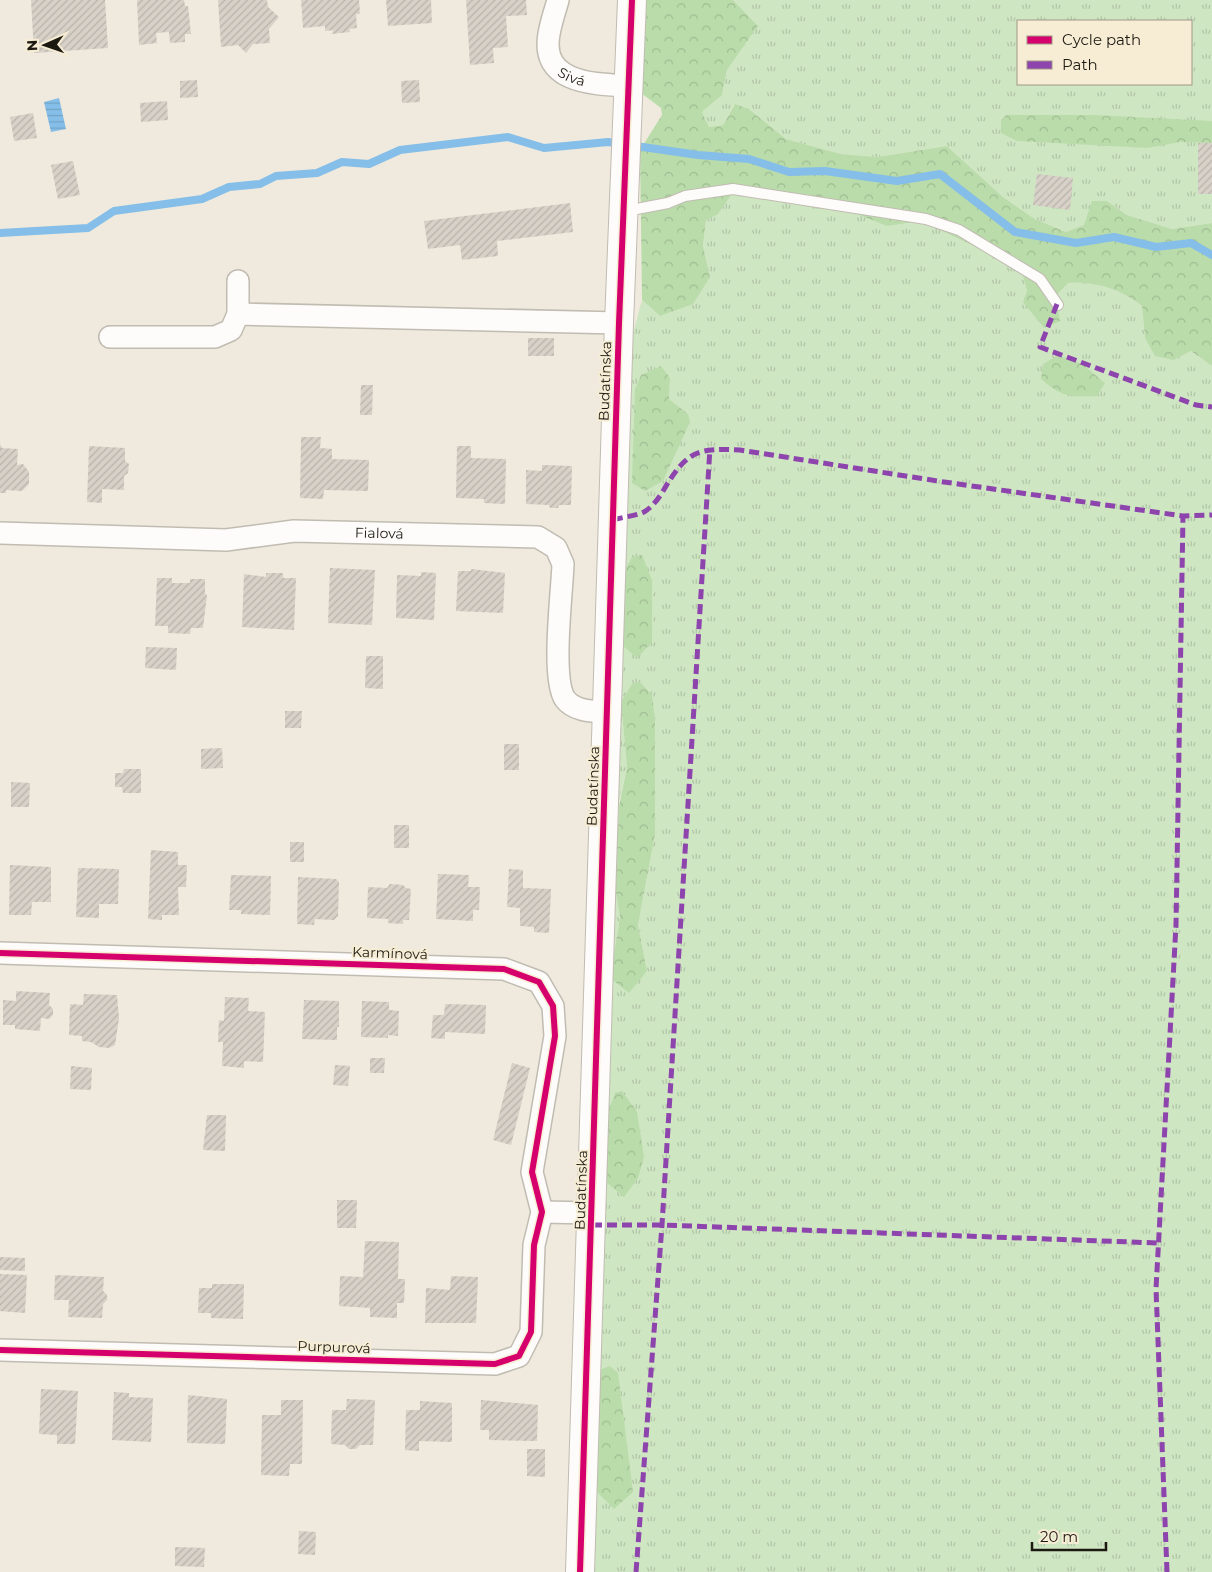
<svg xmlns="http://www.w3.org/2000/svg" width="1212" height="1572" viewBox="0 0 1212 1572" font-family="Montserrat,sans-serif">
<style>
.grass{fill:url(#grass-tufts);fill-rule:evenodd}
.forest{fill:url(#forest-crowns)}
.water{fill:url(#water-rules)}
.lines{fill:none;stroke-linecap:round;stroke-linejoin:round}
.stream{stroke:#85bee8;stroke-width:8}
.building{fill:url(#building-hatch)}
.lane-casing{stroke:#c1bcb2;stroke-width:12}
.street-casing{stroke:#c1bcb2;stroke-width:24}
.secondary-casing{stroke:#c1bcb2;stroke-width:30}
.lane{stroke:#fdfcfa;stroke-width:10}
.street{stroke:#fdfcfa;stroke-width:21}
.secondary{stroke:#fdfcfa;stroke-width:28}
.quiet{stroke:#8e44ad;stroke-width:5;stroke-dasharray:10 5;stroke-linecap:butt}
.cycleway-casing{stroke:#f7edd5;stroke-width:9}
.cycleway{stroke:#d6006c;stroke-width:6}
.labels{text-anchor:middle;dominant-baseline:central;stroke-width:4;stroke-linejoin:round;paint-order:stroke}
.street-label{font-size:14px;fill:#1c1911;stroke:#f7edd5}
</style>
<defs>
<pattern id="grass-tufts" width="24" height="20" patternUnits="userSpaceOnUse" patternTransform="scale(1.25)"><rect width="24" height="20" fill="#cfe6c3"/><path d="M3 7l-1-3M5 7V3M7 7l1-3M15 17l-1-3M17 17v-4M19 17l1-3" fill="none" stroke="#b1c5a6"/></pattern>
<pattern id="forest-crowns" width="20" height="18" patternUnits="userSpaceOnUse" patternTransform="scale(1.25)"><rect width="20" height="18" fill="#badcab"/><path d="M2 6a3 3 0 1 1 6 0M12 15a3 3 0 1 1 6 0" fill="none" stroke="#9fbc92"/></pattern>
<pattern id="water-rules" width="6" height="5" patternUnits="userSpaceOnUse" patternTransform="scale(1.25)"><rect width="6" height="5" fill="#85bee8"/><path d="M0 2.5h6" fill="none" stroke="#72a3c6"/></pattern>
<pattern id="building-hatch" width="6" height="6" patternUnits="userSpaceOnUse" patternTransform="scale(1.25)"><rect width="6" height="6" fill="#d7d1c8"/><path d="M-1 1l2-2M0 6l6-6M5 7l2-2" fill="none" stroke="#b8b3ab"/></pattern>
</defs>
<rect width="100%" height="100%" fill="#efeadd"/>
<g class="grass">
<path d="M733,0H1212V223L1172,229L1127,215L1107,201L1084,225L1066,232L1035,219L1003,197L947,146L877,157L841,154L786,139L749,109L734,105L723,125L709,127L702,112L722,95L727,70L758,26ZM1018,21H1191V84H1018Z"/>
<path d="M756,188L920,221L974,246L1022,273L1027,291L1056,296L1068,283C1094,281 1122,289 1142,306L1145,338L1174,360L1191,351L1212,366V1572H566L605,436L642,300L660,316L710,277L703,246L706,220L718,213L732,194ZM670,378L669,399L688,414L635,390ZM621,702L655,835L638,925L647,971L610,978L620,917L615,888L618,806L627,767Z"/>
</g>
<g class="forest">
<path d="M645,0H733L758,26L727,70L722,95L702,112L709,127L723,125L735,104L749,109L786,139L841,154L877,157L947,146L1003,197L1035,219L1066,232L1084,225L1092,201H1107L1127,215L1172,229L1212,223V366L1191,351L1174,360L1155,356L1145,338L1142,306C1122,289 1094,281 1068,283L1056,296L1060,321L1044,328L1023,302L1027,291L1022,273L974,246L920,221L887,226L820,199L756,188L732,194L718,214L706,220L703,246L710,277L693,304L660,316L642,300L640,150L662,115L661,108L641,93Z"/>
<path d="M1006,115H1094L1212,121V143L1180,142L1147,148L1017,141L1001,133V121Z"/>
<path d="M1058,355L1082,364L1105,383L1097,396C1069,397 1062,397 1041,379L1043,364Z"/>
<path d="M661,366L670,378L669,399L688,414L690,422L663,481L645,491L632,483L635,390L641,375Z"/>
<path d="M642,555L652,580V642L637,658L622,645V575L632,557Z"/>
<path d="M640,682L652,695L655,720V835L638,925L647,971L629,993L610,978L620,917L615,888L619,806L627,767L621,702L632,684Z"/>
<path d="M622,1091L637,1112L644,1157L638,1178L624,1197L606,1182V1118L615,1093Z"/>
<path d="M610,1366L618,1373L633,1492L614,1509L592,1487L599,1370Z"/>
</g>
<path class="water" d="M59,98L66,129L51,132L44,102Z"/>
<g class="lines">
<path class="stream" d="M0,233L88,228L114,211L202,199L229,187L260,184L276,176L317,173L342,162L369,164L400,150L508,137L544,148L608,142L698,155L749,159L789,172L825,171L897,181L940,174L1015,232L1076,243L1114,237L1156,247L1191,243L1212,255"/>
</g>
<g class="building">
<path d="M31,0H105L108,48L34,53Z"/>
<path d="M137,0H184L185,6H188L191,34H185V42L170,43L169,32L156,33L157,43L139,45Z"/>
<path d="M218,0H267L268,7L279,17L269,29L270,43L253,44L246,53L238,45L221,47Z"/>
<path d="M301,0H359L360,14H356L357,28L349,29L350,32L332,34L333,30L325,31V26L303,28Z"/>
<path d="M386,0H431L432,23L388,26Z"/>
<path d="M466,0H526L527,15L506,16L508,47L493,48L494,63L470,65Z"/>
<path d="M197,80L198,97L180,98V81Z"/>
<path d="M419,80L420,102L402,103L401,81Z"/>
<path d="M167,101L168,120L141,122L140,103Z"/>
<path d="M33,113L37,138L14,141L10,117Z"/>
<rect x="1198" y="143" width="14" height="51"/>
<path d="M73,161L80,195L58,199L51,165Z"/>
<path d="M1037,174L1073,178L1070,210L1033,205Z"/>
<path d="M570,203L573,232L497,241L498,256L462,260L460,245L428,249L424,221Z"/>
<rect x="528" y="338" width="26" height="18"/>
<path d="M361,385H373L372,415H360Z"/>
<path d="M301,437H321L320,448L332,449V459L369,460L368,491L324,490L323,499L300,498Z"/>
<path d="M0,444L2,448L18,449L17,465L23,464L29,472V484L22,491L6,490V493H0Z"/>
<path d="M89,446L125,448V461L129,464L128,473L124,476V490L102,489V503L87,502Z"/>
<path d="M457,446H471V458L506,459L505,504L484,503V499L456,498Z"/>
<path d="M542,465L572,466L571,505H559L558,508H550L549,505L526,504V470L542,471Z"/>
<path d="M330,568L375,570L372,625L328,623Z"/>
<path d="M471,569L505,573L503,613L456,611L458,571H471Z"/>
<path d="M421,572L436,573L434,620L396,618L397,575L421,576Z"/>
<path d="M266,573H283V578H296L294,630L242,627L244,574L266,577Z"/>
<path d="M157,578H172V583H190V579H205V594L207,595L203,628H191L190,634L168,633V626H155Z"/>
<path d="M146,647L177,648L176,670L145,668Z"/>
<path d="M366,656H383V689L365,688Z"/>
<path d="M285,711H302L301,728H285Z"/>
<rect x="504" y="744" width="15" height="26"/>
<path d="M222,748L223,768L201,769V749Z"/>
<path d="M124,769H141V793H123L122,787H115V773H123Z"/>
<path d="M11,782L30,783L29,807H11Z"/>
<rect x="394" y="825" width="15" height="23"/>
<rect x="290" y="842" width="14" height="20"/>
<path d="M151,850L178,852V865H187L186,887H178L179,915H162V920L148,919Z"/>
<path d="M10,865L51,867V902H32L31,915H9Z"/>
<path d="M78,868L119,869L118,904H99V918L76,917Z"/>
<path d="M509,869L523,870V888L551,889L549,933L534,932V927L520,926V908L507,907Z"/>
<path d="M438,874L469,875L468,887H480L479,910H473V921L436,919Z"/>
<path d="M231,875L271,876L270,915L241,914V910H229Z"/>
<path d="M298,877L336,879L339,882L338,916L334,920L315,919L314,925L297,924Z"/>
<path d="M390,884L403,885L406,888L411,889L409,920H403V924L388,923V919L367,918L368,887L387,888Z"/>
<path d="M16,991L50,993L49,1005L53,1009V1015L49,1019L41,1018L40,1031L15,1029V1025H3V1000L16,1001Z"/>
<path d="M84,994L117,995L119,1018L115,1045L109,1048L99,1047L91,1042L82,1041V1036L69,1035L70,1004L83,1005Z"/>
<path d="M225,997L249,998L248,1011L265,1012L263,1062L244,1061V1068L222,1066L223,1042H218L219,1020L224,1021Z"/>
<path d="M304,1000L339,1001V1027H337V1040L302,1039Z"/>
<path d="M362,1001L389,1002V1010L399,1011L398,1036L388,1035V1038L361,1037Z"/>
<path d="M445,1004L486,1005L485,1034L445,1032V1039L431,1038L433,1015H444Z"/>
<path d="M370,1058H385L384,1073H370Z"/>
<path d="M512,1063L530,1068L511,1145L493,1140Z"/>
<path d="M335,1065L350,1066L348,1086L333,1085Z"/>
<path d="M71,1066L92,1068L91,1090L70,1089Z"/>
<path d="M207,1115H226L225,1151L203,1150Z"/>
<path d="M337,1200H357L356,1228H337Z"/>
<path d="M365,1241L399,1242L398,1279H405L404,1303H397V1318L370,1317V1308L339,1306L340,1276L363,1277Z"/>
<path d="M0,1257L25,1258V1271L0,1270Z"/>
<path d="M0,1274L27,1275L25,1313L0,1311Z"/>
<path d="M55,1275L104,1277L103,1291L107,1295V1300L103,1304L102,1318L68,1317L69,1300H54Z"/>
<path d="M451,1276L478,1277L476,1323H425L426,1288L450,1290Z"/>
<path d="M212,1284H244L243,1319L211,1318V1313H198L199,1288H212Z"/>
<path d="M41,1389L78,1391L75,1444H57V1435L39,1434Z"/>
<path d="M114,1392L129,1393V1397L153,1398L151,1442L112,1440Z"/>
<path d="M188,1395L227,1399L225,1444L187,1443Z"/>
<path d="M347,1399L375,1400L373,1445H360L356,1449H349L345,1445L331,1444L332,1410H346Z"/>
<path d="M281,1400H303L302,1464H290L289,1476L261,1475L262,1415H281Z"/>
<path d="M481,1400L538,1405L537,1441L489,1440V1430H480Z"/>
<path d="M420,1401L452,1403V1442L419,1441V1451L405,1450L406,1410H420Z"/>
<path d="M527,1449H545V1477L527,1476Z"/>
<path d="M299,1531L316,1532L315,1555L298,1554Z"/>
<path d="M175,1547L205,1548L204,1567L175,1566Z"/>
</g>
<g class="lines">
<defs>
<path id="lane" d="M626,211L668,203L685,196L733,189L926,219L959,230L1040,279L1058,305"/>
<g id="street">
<path id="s1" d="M558,0C555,11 551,22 549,34C540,84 595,84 629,86"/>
<path d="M238,281V314"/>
<path d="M110,337H215L231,330L238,314L619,323"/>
<path id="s2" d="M0,533L226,540L294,531L538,537L556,548L563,564C562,593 551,678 565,699C575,712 594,711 608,712"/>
<path d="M0,953L504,969L539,982L553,1006L555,1036L532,1172L542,1212L534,1245L531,1332L519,1356L495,1364L0,1350"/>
<path d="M542,1212L592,1213"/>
</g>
<path id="secondary" d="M580,1572L619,323L632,0"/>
</defs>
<use href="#lane" class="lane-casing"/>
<use href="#street" class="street-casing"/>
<use href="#secondary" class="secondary-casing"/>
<use href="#lane" class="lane"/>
<use href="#street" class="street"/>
<use href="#secondary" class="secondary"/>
<g class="quiet">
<path d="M1057,304L1040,347L1196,405L1212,407"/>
<path d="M613,520C623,517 635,516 644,512C654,506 661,495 666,486C688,450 699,448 740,450L944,482L1183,516L1212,515"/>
<path d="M592,1225H662L1158,1243"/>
<path d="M636,1572L662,1225L710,448"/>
<path d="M1167,1572L1156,1289L1176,925L1183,516"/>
</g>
<defs>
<g id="cycleway">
<path d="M0,953L504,969L539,982L553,1006L555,1036L532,1172L542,1212L534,1245L531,1332L519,1356L495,1364L0,1350"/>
<path d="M580,1572L619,323L632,0"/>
</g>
</defs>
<use href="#cycleway" class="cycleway-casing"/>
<use href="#cycleway" class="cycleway"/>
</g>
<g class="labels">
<g class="street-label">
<text stroke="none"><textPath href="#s1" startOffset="89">Sivá</textPath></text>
<text transform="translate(605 381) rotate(-88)">Budatínska</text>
<text stroke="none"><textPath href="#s2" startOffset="380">Fialová</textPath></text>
<text transform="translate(593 786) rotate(-88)">Budatínska</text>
<text transform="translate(390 953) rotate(2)">Karmínová</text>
<text transform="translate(581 1190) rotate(-88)">Budatínska</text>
<text transform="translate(334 1347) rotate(2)">Purpurová</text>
</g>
</g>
<rect x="1017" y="20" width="175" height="65" fill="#f7edd5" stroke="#9f9887"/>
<rect x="1027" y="36" width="25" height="8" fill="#d6006c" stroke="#9f9887"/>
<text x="1062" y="45" font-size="15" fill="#1c1911">Cycle path</text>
<rect x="1027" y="61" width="25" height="8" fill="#8e44ad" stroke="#9f9887"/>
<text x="1062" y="70" font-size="15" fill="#1c1911">Path</text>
<g transform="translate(45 45) rotate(268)" stroke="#f7edd5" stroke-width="4" paint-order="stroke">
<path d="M0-4L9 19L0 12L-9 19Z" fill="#1c1911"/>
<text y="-8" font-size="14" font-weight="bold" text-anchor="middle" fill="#1c1911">N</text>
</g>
<path d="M1032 1542v8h74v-8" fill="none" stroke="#1c1911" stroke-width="2.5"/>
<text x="1040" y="1542" font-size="15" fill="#1c1911" stroke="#f7edd5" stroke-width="4" paint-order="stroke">20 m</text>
</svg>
